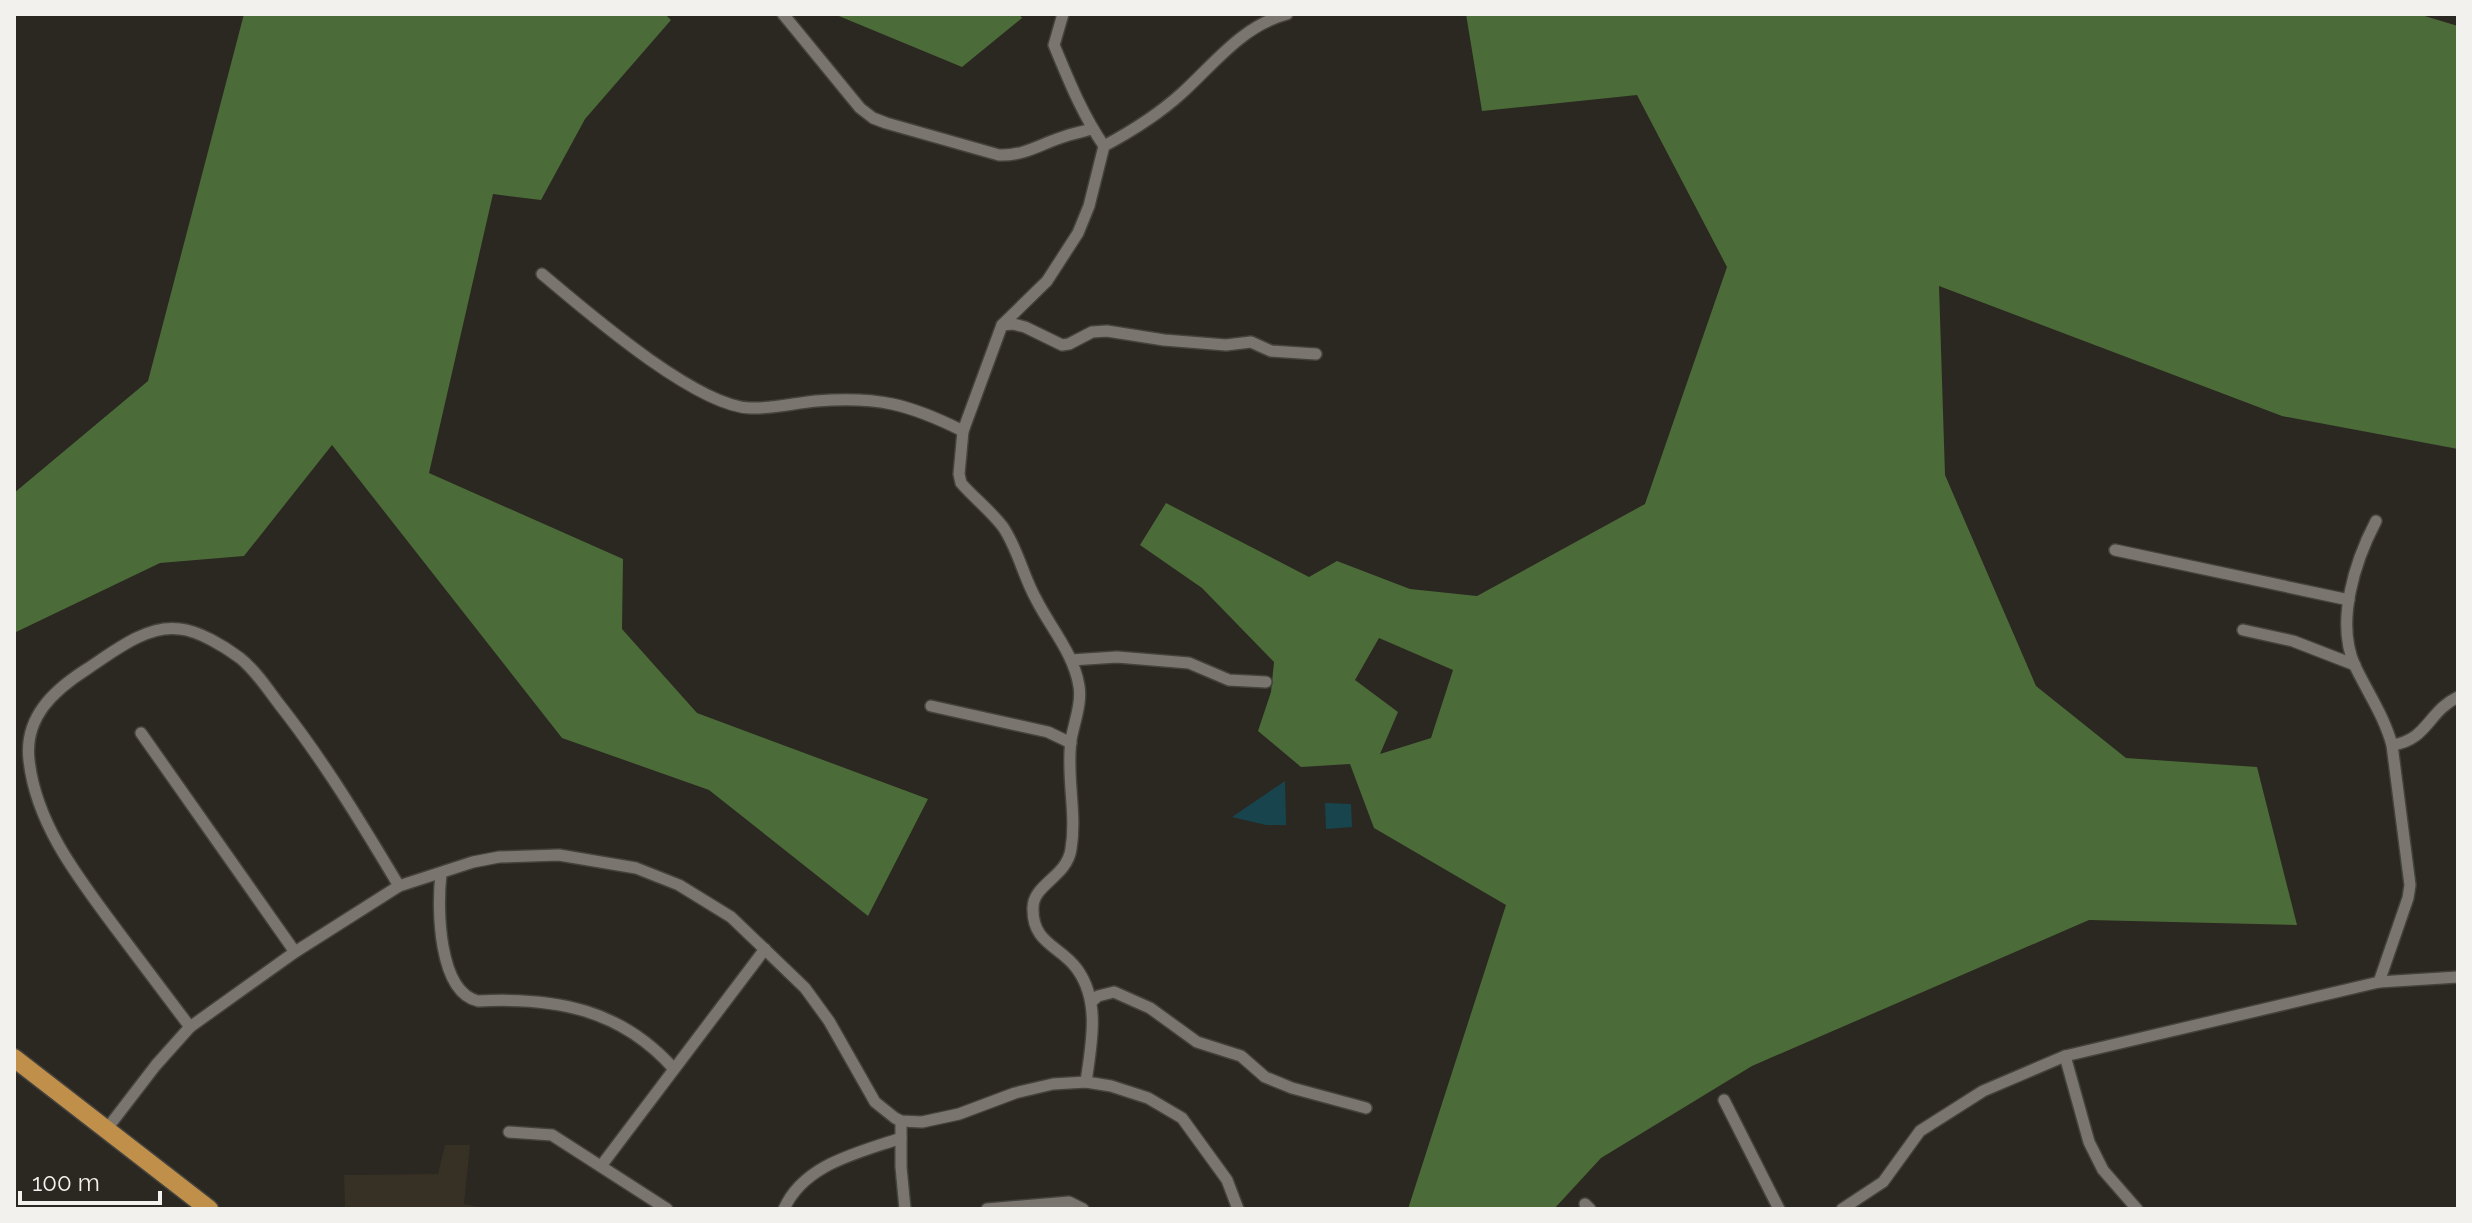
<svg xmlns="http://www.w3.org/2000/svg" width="2472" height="1223" viewBox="0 0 2472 1223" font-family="Raleway,sans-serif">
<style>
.built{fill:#373024}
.forest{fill:#4b6b38;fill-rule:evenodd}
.water{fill:#18454d}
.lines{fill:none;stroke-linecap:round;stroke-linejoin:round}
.minor-casing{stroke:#44423d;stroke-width:14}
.trunk-casing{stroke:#44423d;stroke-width:21}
.minor{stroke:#7a766f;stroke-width:11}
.trunk{stroke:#c0904a;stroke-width:18}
</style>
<rect width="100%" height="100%" fill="#2b2721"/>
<path class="built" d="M445,1145H470L464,1204L491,1209H343L345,1206L344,1175L438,1174Z"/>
<g class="forest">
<path d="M244,14H665L671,20L585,119L541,200L493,194L429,473L623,559L622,629L697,713L928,799L868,916L709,790L562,738L332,445L244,556L160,563L14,633V493L148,381Z"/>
<path d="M834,14H1019L1022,18L962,67Z"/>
<path d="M1466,14H2418L2458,26V449L2282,416L1939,286L1945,475L2036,686L2126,758L2257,767L2297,925L2089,920L1752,1066L1601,1158L1554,1209H1408L1506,905L1374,828L1350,764L1301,767L1258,731L1271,692L1274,662L1202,588L1140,545L1166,503L1309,577L1337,561L1410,589L1477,596L1645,504L1727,267L1637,95L1482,111ZM1379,638L1453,670L1431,738L1380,754L1398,712L1355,680Z"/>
</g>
<g class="water">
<path d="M1285,781L1286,825H1266L1232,817Z"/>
<path d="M1325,803L1351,804L1352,827L1326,829Z"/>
</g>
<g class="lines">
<defs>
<g id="minor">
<path d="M783,14L860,108L873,118L886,123L999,155C1023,156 1039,145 1060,138C1070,134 1081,132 1092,129"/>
<path d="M1063,14L1054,45C1069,81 1082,114 1104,146L1089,206L1078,233L1047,281L1002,325L963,431L959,474L961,483C974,498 991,511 1003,527C1018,549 1023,576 1036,599C1050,627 1074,654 1079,686C1082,703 1074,723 1071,740C1066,776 1077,813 1071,849C1067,877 1033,884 1033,908C1032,944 1061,946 1077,969C1101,1002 1091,1045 1086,1082"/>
<path d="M1104,146C1132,131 1159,114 1182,93C1215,63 1242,26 1287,14"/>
<path d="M542,274C585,310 695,406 750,408C772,409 794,403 816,401C877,396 909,404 963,431"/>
<path d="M1002,325L1013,324L1025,327L1062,345L1069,344L1092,332L1107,331L1164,340L1226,345L1251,342L1271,351L1316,354"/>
<path d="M2376,521C2355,561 2335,622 2355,666C2368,693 2384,716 2392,745L2410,885L2408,898L2379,982"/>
<path d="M2115,550L2349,600"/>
<path d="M2243,630L2293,641L2355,665"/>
<path d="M1071,660L1117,657L1189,663L1229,680L1266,682"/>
<path d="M931,706L1048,732L1071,743"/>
<path d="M141,733L295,952"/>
<path d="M2392,745C2428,740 2428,711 2458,697"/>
<path d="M441,874C437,907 438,992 478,1001C555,997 621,1009 674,1069"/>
<path d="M1091,1002L1098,996L1114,992L1150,1008L1197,1042L1241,1056L1265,1077L1292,1088L1366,1108"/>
<path d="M190,1027C166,995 142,963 117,930C80,880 36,825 29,760C24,717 54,690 87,669C113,652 147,624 180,629C199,631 224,646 240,658C255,670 267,688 279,704C324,761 362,824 399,886"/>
<path d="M2065,1056L2089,1142L2103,1170L2137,1209"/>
<path d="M1724,1100L1779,1209"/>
<path d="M901,1121V1167L905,1209"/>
<path d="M106,1130L156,1065L190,1027L295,952L399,886L473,862L499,857L559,855L636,868L679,885L731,917L805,988L829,1021L875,1102L895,1118L901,1121L922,1122L959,1114L1015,1093L1053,1084L1086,1082L1111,1086L1148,1098L1182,1118L1227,1180L1238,1209"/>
<path d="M509,1132L552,1135L667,1209"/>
<path d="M601,1166L765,949"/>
<path d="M1585,1204L1590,1209"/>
<path d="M784,1209C804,1164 858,1153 901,1138"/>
<path d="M987,1209L1069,1202L1083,1209"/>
<path d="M1842,1209L1883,1182L1920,1131L1983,1091L2065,1056L2379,982L2458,977"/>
</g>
<path id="trunk" d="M14,1058L209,1209"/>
</defs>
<use href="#minor" class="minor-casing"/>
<use href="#trunk" class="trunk-casing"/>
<use href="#minor" class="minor"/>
<use href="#trunk" class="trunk"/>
</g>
<rect width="2472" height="1223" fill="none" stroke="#f3f1ed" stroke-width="32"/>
<path d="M20 1191v12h140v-12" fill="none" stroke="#f3f1ed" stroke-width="4"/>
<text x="32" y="1191" font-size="24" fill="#f3f1ed" stroke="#2b2721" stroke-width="6" paint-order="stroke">100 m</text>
</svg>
